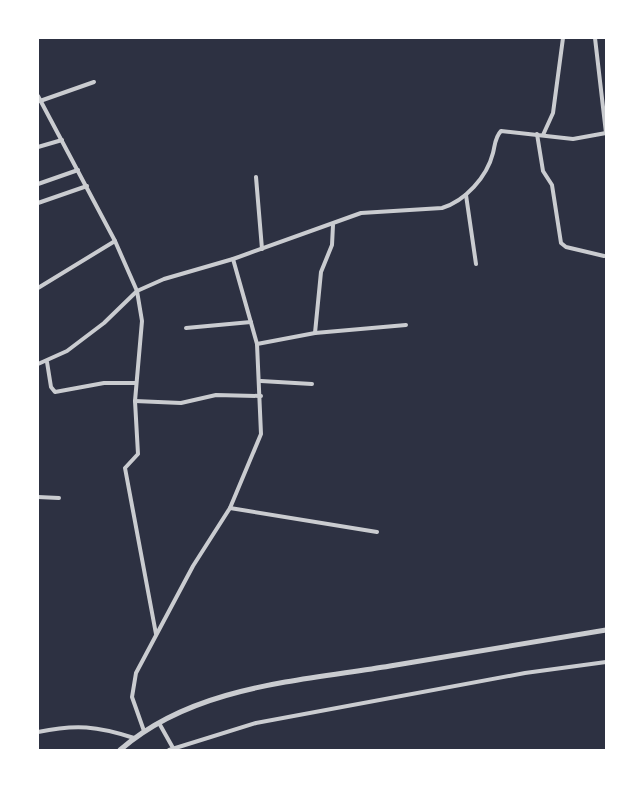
<svg xmlns="http://www.w3.org/2000/svg" width="644" height="788" viewBox="0 0 644 788" font-family="'IBM Plex Serif',serif">
<style>
.lines{fill:none;stroke-linecap:round;stroke-linejoin:round}
.minor{stroke:#caccd0;stroke-width:4}
.tertiary{stroke:#caccd0;stroke-width:5}
</style>
<rect width="100%" height="100%" fill="#2d3142"/>
<g class="lines">
<g class="minor">
<path d="M595,38L606,133"/>
<path d="M38,96L115,241L137,291L142,321L135,401L138,454L125,468L156,634"/>
<path d="M40,101L94,82"/>
<path d="M537,134L543,171L552,185L561,243L566,247L604,256"/>
<path d="M543,135L553,113L563,38"/>
<path d="M38,147L62,140"/>
<path d="M256,177L262,249"/>
<path d="M38,184L78,170"/>
<path d="M466,195L476,264"/>
<path d="M38,203L87,186"/>
<path d="M38,288L115,241"/>
<path d="M186,328L251,322"/>
<path d="M315,333L321,272L332,245L333,225"/>
<path d="M257,344L315,333L406,325"/>
<path d="M47,362L51,387L55,392L104,383H136"/>
<path d="M38,364L67,351L104,323L137,291L164,279L233,259L361,213L442,208C465,201 487,177 493,153C495,145 495,137 501,131L573,139L606,133"/>
<path d="M261,381L312,384"/>
<path d="M135,401L181,403L216,395L261,396"/>
<path d="M38,497L59,498"/>
<path d="M230,508L377,532"/>
<path d="M159,723L173,748"/>
<path d="M144,731L132,697L136,673L193,566L230,508L261,434L257,344L233,259"/>
<path d="M38,732C76,724 97,726 134,738"/>
<path d="M169,750L256,723L525,673L606,662"/>
</g>
<path class="tertiary" d="M120,750C193,686 299,681 390,666C462,654 534,642 606,630"/>
</g>
<rect width="644" height="788" fill="none" stroke="#ffffff" stroke-width="78"/>
</svg>
